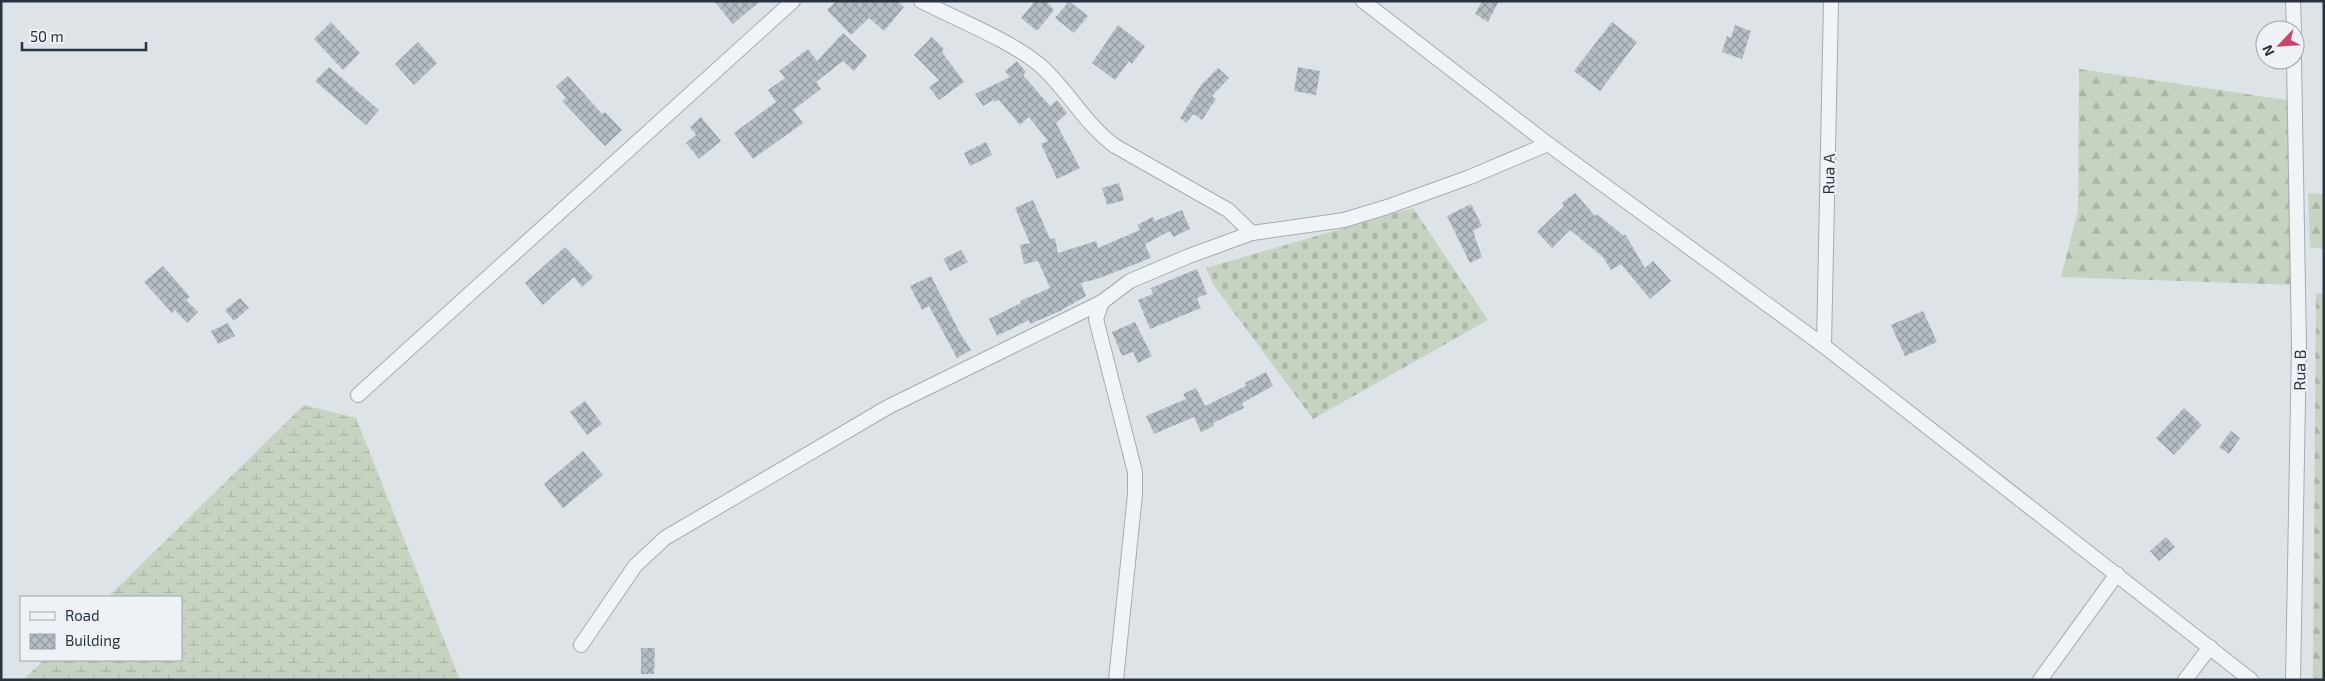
<svg xmlns="http://www.w3.org/2000/svg" width="2325" height="681" viewBox="0 0 2325 681" font-family="'Exo 2',sans-serif">
<style>
.forest{fill:url(#forest-firs)}
.wetland{fill:url(#wetland-marsh)}
.cemetery{fill:url(#cemetery-stones)}
.building{fill:url(#building-cross-hatch)}
.lines{fill:none;stroke-linecap:round;stroke-linejoin:round}
.minor-casing{stroke:#a4abb2;stroke-width:16}
.minor{stroke:#f1f4f6;stroke-width:14}
.labels{text-anchor:middle;dominant-baseline:central;stroke-width:4;stroke-linejoin:round;paint-order:stroke}
.street-label{font-size:16px;fill:#28333f;stroke:#eef2f6}
</style>
<defs>
<pattern id="forest-firs" width="22" height="20" patternUnits="userSpaceOnUse" patternTransform="scale(1.25)"><rect width="22" height="20" fill="#c7d2c0"/><path d="M5 1l3.5 6h-7zM16 11l3.5 6h-7z" fill="#abb5a6"/></pattern>
<pattern id="wetland-marsh" width="20" height="14" patternUnits="userSpaceOnUse" patternTransform="scale(1.25)"><rect width="20" height="14" fill="#c7d2c0"/><path d="M1 5h8M5 5V1M11 12h8M15 12V8" fill="none" stroke="#abb5a6"/></pattern>
<pattern id="cemetery-stones" width="16" height="16" patternUnits="userSpaceOnUse" patternTransform="scale(1.25)"><rect width="16" height="16" fill="#c7d2c0"/><path d="M2 7V4a2 2 0 0 1 4 0v3zM10 15v-3a2 2 0 0 1 4 0v3z" fill="#abb5a6"/></pattern>
<pattern id="building-cross-hatch" width="8" height="8" patternUnits="userSpaceOnUse" patternTransform="scale(1.25)"><rect width="8" height="8" fill="#b6bdc5"/><path d="M0 0l8 8M0 8l8-8" fill="none" stroke="#949aa1"/></pattern>
</defs>
<rect width="100%" height="100%" fill="#dee3e8"/>
<g class="forest">
<path d="M2079,69L2293,101V285L2061,277L2078,210Z"/>
<path d="M2308,193L2324,194V249L2310,247Z"/>
<path d="M2316,293L2324,294V680H2313Z"/>
</g>
<path class="wetland" d="M304,405L356,418L460,680H23L44,660H181V597H108Z"/>
<path class="cemetery" d="M1413,208L1488,320L1313,419L1213,284L1206,268Z"/>
<g class="building">
<path d="M714,1H760L733,24Z"/>
<path d="M836,1H898L904,7L884,31L869,18L851,35L827,10Z"/>
<path d="M1035,1H1046L1054,10L1037,31L1021,18Z"/>
<path d="M1069,1L1088,16L1074,33L1055,18Z"/>
<path d="M1482,1H1499L1488,22L1475,14Z"/>
<path d="M331,22L360,53L343,70L314,39Z"/>
<path d="M1612,22L1637,42L1600,91L1574,71Z"/>
<path d="M1118,25L1145,46L1132,64L1129,61L1115,80L1092,63Z"/>
<path d="M1735,25L1751,31L1742,59L1722,52L1727,36L1731,38Z"/>
<path d="M843,33L867,56L854,71L843,61L816,82L821,89L793,110L803,123L753,159L734,133L776,102L768,90L785,78L779,71L808,49L817,61Z"/>
<path d="M932,37L944,49L942,52L964,82L939,100L929,87L939,80L914,55Z"/>
<path d="M418,42L437,63L414,85L395,64Z"/>
<path d="M1017,61L1026,72L1023,75L1050,106L1057,100L1067,113L1056,123L1080,168L1057,179L1041,144L1048,141L1029,117L1020,125L999,100L994,102L993,100L983,106L975,94L1010,77L1005,71Z"/>
<path d="M329,67L379,110L366,125L315,81Z"/>
<path d="M1298,67L1320,71L1316,95L1294,91Z"/>
<path d="M1218,68L1229,78L1212,96L1216,99L1202,120L1194,114L1186,123L1180,118L1201,85Z"/>
<path d="M568,76L602,114L605,112L622,130L605,146L562,101L566,98L556,86Z"/>
<path d="M701,117L721,141L699,159L686,143L696,135L690,127Z"/>
<path d="M986,142L992,155L970,166L964,153Z"/>
<path d="M1119,183L1124,200L1107,205L1102,188Z"/>
<path d="M1575,193L1595,216L1597,214L1624,236L1625,234L1645,268L1653,261L1671,281L1650,299L1621,264L1611,270L1603,257L1570,230L1552,248L1537,232L1564,206L1562,203Z"/>
<path d="M1033,200L1050,239L1055,238L1058,253L1096,241L1098,248L1140,230L1137,225L1153,217L1155,221L1182,210L1190,229L1173,237L1170,231L1145,244L1151,258L1100,278L1081,283L1086,296L1060,311L1030,324L1029,320L997,336L989,319L1021,303L1020,301L1050,288L1038,261L1024,264L1020,245L1030,243L1015,208Z"/>
<path d="M1471,204L1482,226L1473,231L1482,257L1470,263L1447,216Z"/>
<path d="M565,247L593,277L582,287L574,277L543,305L525,283Z"/>
<path d="M961,250L968,262L950,271L943,259Z"/>
<path d="M163,266L190,297L186,300L198,312L187,323L175,310L172,313L144,282Z"/>
<path d="M1197,269L1207,294L1197,298L1201,308L1150,329L1138,300L1153,294L1151,288Z"/>
<path d="M931,276L960,333L971,350L957,358L929,306L922,310L910,286Z"/>
<path d="M240,298L249,308L234,321L225,310Z"/>
<path d="M1923,311L1937,342L1905,356L1891,325Z"/>
<path d="M1135,322L1152,356L1138,363L1133,352L1122,356L1112,332Z"/>
<path d="M228,323L235,336L218,344L211,331Z"/>
<path d="M1266,372L1273,386L1242,403L1244,408L1213,423L1214,426L1201,432L1194,417L1154,434L1146,416L1186,399L1183,394L1196,388L1205,406L1246,386L1245,383Z"/>
<path d="M585,401L602,424L587,435L570,412Z"/>
<path d="M2184,408L2202,425L2174,455L2156,438Z"/>
<path d="M2231,431L2240,438L2229,454L2219,447Z"/>
<path d="M583,451L603,475L563,508L544,484Z"/>
<path d="M2166,537L2175,547L2159,561L2150,551Z"/>
<path d="M641,648H655L654,674H641Z"/>
</g>
<g class="lines">
<defs>
<g id="minor">
<path d="M921,1C956,19 1014,42 1042,67C1069,92 1085,124 1115,146L1228,210L1252,233"/>
<path d="M1363,1L1548,144L1824,346L2251,680"/>
<path d="M2293,1L2294,30"/>
<path d="M1824,346L1831,1"/>
<path d="M358,395L793,1"/>
<path d="M581,645L635,566L665,538L888,407L1102,302"/>
<path d="M1116,680L1135,494V472L1096,319L1102,302L1130,281L1189,256L1252,233L1344,220L1387,207L1470,177L1548,144"/>
<path d="M2040,680L2117,574"/>
<path d="M2185,680L2210,647"/>
<path d="M2293,680L2299,344L2294,60"/>
</g>
</defs>
<use href="#minor" class="minor-casing"/>
<use href="#minor" class="minor"/>
</g>
<g class="labels">
<g class="street-label">
<text transform="translate(1828 174) rotate(-89)">Rua A</text>
<text transform="translate(2299 370) rotate(-89)">Rua B</text>
</g>
</g>
<rect width="2325" height="681" fill="none" stroke="#28333f" stroke-width="5"/>
<rect x="20" y="596" width="162" height="65" fill="#eef2f6" stroke="#9fa6ad"/>
<rect x="30" y="612" width="25" height="8" fill="#f1f4f6" stroke="#9fa6ad"/>
<text x="65" y="621" font-size="15" fill="#28333f">Road</text>
<rect x="30" y="634" width="25" height="15" fill="url(#building-cross-hatch)" stroke="#9fa6ad"/>
<text x="65" y="646" font-size="15" fill="#28333f">Building</text>
<g transform="translate(2280 45) rotate(245)"><circle r="24" fill="#eef2f6" stroke="#9fa6ad"/>
<path d="M0-4L9 19L0 12L-9 19Z" fill="#ce4269"/>
<text y="-8" font-size="14" font-weight="bold" text-anchor="middle" fill="#28333f">N</text>
</g>
<path d="M22 42v8h124v-8" fill="none" stroke="#28333f" stroke-width="2.5"/>
<text x="30" y="42" font-size="15" fill="#28333f" stroke="#eef2f6" stroke-width="4" paint-order="stroke">50 m</text>
</svg>
